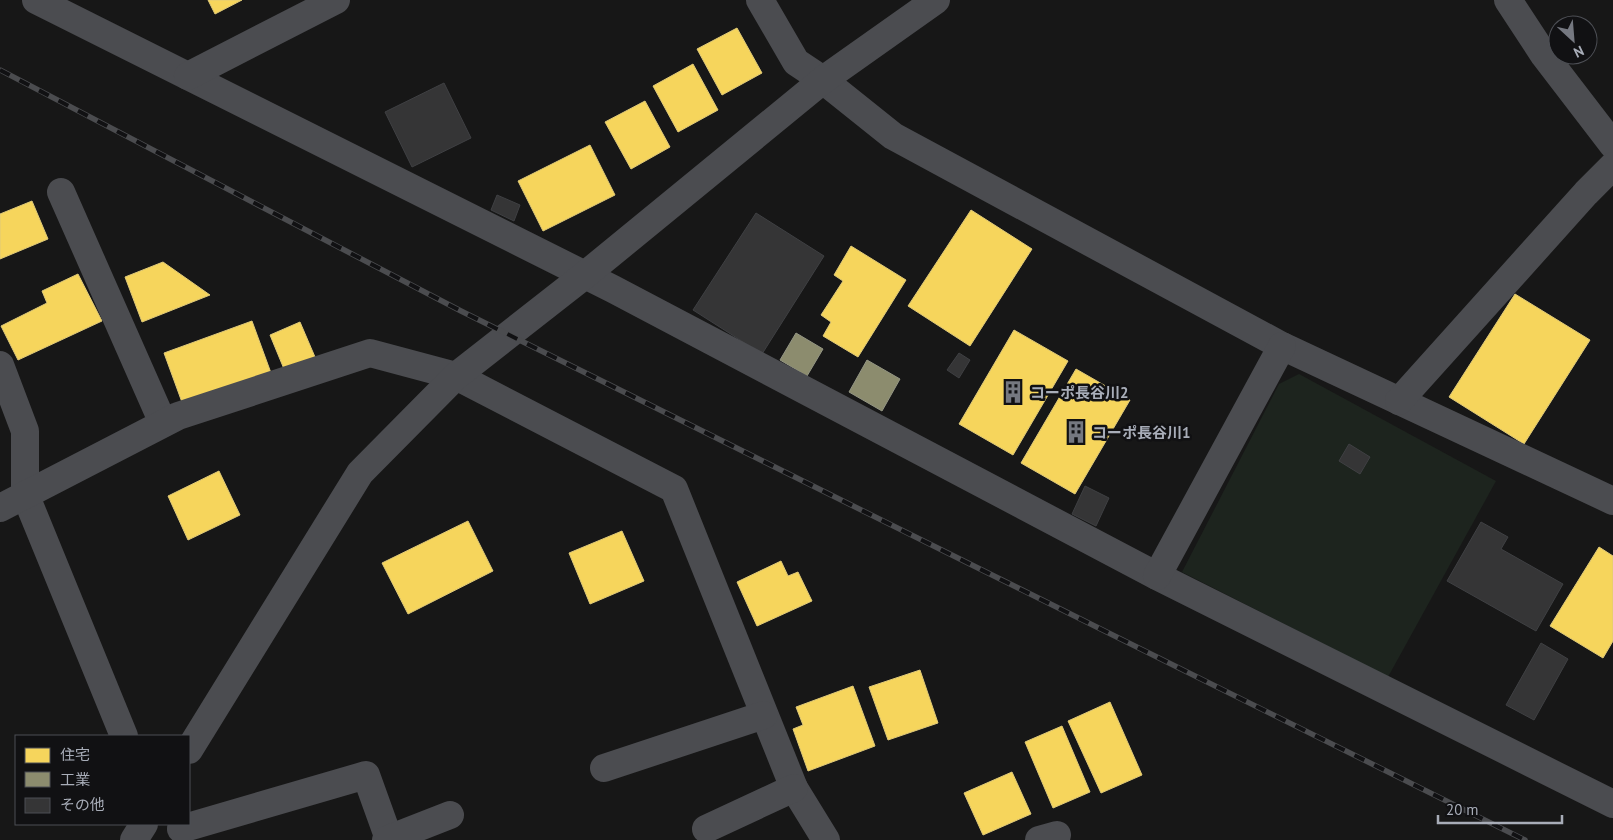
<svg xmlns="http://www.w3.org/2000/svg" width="1613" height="840" viewBox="0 0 1613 840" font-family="'PT Sans','Noto Sans JP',sans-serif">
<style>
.green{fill:#1d241e}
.homes{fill:#f6d55c;stroke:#dfc978}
.industry{fill:#8c8c6e;stroke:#949684}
.building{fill:#353536;stroke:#3f4043}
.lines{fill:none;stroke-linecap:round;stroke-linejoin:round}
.minor{stroke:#4b4c50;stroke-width:28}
.rail-casing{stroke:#4b4c4f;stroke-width:5.5}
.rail{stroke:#111113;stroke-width:4;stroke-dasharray:11;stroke-linecap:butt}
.labels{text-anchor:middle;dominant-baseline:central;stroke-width:5;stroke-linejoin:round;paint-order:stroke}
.poi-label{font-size:15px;font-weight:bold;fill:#a8adb8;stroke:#111113;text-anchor:start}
</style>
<rect width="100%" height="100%" fill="#171717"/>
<path class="green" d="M1299,374L1496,481L1388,677L1182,572L1279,384Z"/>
<g class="homes">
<path d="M208,0H242L215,14Z"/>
<path d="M737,28L762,73L722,95L697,49Z"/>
<path d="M693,64L718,110L678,132L653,86Z"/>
<path d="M645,101L670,147L631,169L605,122Z"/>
<path d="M590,145L615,195L543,231L518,181Z"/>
<path d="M32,201L48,239L0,259V214Z"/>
<path d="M971,210L1032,249L970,346L908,306Z"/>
<path d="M851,246L906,280L858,357L823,336L831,322L821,315L843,281L834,275Z"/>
<path d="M163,262L210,295L142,322L125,277Z"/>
<path d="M78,274L102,321L18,360L1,326L47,303L42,291Z"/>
<path d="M1515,294L1590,340L1524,444L1449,397Z"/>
<path d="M252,321L271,373L183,405L164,353Z"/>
<path d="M300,322L315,357L284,369L270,335Z"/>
<path d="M1014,330L1068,361L1013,455L959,424Z"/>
<path d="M1076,369L1130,400L1075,494L1021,463Z"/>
<path d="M219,471L240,515L188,540L168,496Z"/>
<path d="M468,521L493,571L408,614L382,563Z"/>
<path d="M622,531L644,581L590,604L569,553Z"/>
<path d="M1599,547L1613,556V641L1603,658L1550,626Z"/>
<path d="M781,561L788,576L798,572L812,601L757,626L737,582Z"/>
<path d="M920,670L938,723L888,740L869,687Z"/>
<path d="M853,686L875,746L808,771L793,729L803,725L796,707Z"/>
<path d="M1110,702L1142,775L1101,793L1068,721Z"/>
<path d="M1062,726L1090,792L1053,808L1025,742Z"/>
<path d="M1012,772L1031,814L983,835L964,793Z"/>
</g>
<g class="industry">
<path d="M796,333L823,349L807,376L780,360Z"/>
<path d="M867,360L900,379L882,411L849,392Z"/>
</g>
<g class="building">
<path d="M444,83L471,138L412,167L385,112Z"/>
<path d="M497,195L520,205L514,221L491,210Z"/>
<path d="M756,213L824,256L762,354L693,310Z"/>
<path d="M959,353L970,360L959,378L947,370Z"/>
<path d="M1349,444L1370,457L1360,474L1339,461Z"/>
<path d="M1085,486L1109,498L1096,526L1072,514Z"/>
<path d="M1481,522L1508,537L1501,549L1563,584L1536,631L1447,581Z"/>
<path d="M1541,643L1568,659L1534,720L1506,705Z"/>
</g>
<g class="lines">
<g class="minor">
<path d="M36,0L613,289L1157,576L1613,804"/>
<path d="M760,0L796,62L823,80L893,136L1282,346L1613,501"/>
<path d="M1508,0L1544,55L1613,145"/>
<path d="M188,76L336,0"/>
<path d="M61,192L163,423"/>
<path d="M0,365L25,431V494L124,736"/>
<path d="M1399,401L1586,193L1613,166"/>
<path d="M0,508L178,416L370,353L456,376L674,489L794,788L826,840"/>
<path d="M1157,576L1282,346"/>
<path d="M189,750L360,473L456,376L585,275L823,80L936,0"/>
<path d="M604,768L764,715"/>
<path d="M181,829L366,775L389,839"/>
<path d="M706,829L794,788"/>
<path d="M134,840L144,824"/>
<path d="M386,840L450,815"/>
<path d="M1039,840L1057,835"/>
</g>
<defs>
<path id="rail" d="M0,70L461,311L1525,840"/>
</defs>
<use href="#rail" class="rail-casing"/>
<use href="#rail" class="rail"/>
</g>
<defs>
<symbol id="building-bare" viewBox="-9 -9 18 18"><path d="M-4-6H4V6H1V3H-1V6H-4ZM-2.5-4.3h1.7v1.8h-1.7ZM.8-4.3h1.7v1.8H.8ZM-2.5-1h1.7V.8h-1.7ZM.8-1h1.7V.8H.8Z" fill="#757880" stroke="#111113" stroke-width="2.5" paint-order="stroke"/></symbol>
</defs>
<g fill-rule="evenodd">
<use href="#building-bare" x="997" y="376" width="32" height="32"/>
<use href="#building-bare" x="1060" y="416" width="32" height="32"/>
</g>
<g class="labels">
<g class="poi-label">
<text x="1030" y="392">コーポ長谷川2</text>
<text x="1092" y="432">コーポ長谷川1</text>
</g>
</g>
<rect x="15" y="735" width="175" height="90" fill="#111113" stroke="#4d4f55"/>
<rect x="25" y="748" width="25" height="15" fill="#f6d55c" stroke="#4d4f55"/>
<text x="60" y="760" font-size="15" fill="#a8adb8">住宅</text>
<rect x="25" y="772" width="25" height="15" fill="#8c8c6e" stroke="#4d4f55"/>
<text x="60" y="785" font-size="15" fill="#a8adb8">工業</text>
<rect x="25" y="798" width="25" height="15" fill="#353536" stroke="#4d4f55"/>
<text x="60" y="810" font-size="15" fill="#a8adb8">その他</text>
<g transform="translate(1573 40) rotate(154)"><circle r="24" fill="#111113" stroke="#4d4f55"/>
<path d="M0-4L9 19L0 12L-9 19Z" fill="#757880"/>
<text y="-8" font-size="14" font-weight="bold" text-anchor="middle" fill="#a8adb8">N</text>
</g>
<path d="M1438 815v8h124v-8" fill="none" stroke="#a8adb8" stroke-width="2.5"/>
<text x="1446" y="815" font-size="15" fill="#a8adb8" stroke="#111113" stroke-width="4" paint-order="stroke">20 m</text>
</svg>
